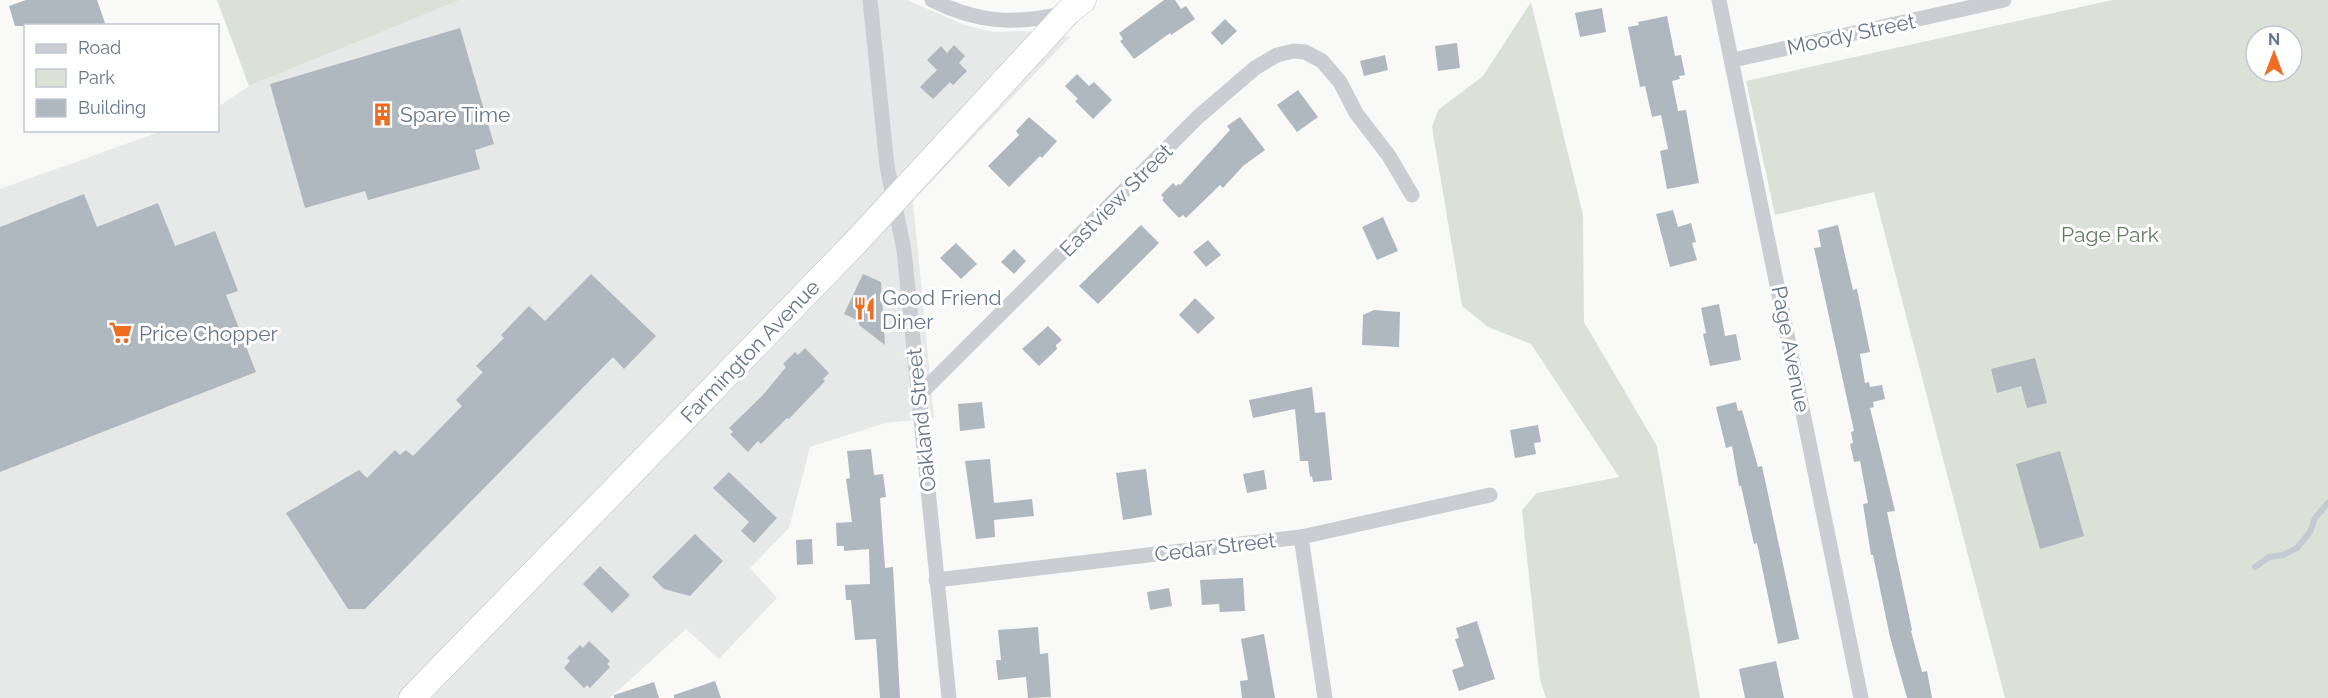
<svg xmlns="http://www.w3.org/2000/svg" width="2328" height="698" viewBox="0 0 2328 698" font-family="Raleway,sans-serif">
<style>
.built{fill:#e7e9e8}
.green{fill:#dae2d8;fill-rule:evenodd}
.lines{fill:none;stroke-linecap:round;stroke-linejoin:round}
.stream{stroke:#c1cbd1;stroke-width:6}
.building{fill:#afb7bf}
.trunk-casing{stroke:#bcbfc3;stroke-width:27}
.minor{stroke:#cacdd1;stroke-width:15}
.trunk{stroke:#fff;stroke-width:26}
.labels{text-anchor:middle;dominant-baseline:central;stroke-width:6;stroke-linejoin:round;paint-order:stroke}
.street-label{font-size:21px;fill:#66768b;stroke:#fff}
.poi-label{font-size:21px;fill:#66768b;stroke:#fff;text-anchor:start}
.park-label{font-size:21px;fill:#647b62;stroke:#fff}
</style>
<rect width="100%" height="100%" fill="#f9faf7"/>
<path class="built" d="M460,0H907L965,25L994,32L1023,31L1070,37L913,201L934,418L885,423L810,447L789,528L750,568L777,598L719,659L686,629L610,698H0V189L162,131L218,130V107L249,86Z"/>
<g class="green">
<path d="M217,0H460L249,86Z"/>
<path d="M2112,0H2328V698H2005L1874,192L1775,215L1746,81ZM2256,36H2292V72H2256Z"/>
<path d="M1531,2L1583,215L1584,322L1657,446L1700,698H1546L1540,680L1522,510L1537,493L1619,477L1531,344L1488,327L1462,306L1432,127L1438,110L1483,76Z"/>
</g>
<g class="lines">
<path class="stream" d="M2255,567L2269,557L2283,555L2297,548L2310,532L2315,518L2328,503"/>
</g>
<g class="building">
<path d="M26,0H97L106,26H15L9,6Z"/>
<path d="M1164,0H1175L1181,9L1186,6L1195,19L1171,35L1170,33L1134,59L1120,41L1123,39L1119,33Z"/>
<path d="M1602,8L1606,32L1580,37L1575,13Z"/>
<path d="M1667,16L1675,56L1681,55L1685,75L1679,76L1680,79L1672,81L1678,111L1686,110L1699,183L1667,189L1660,151L1668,149L1661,115L1652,117L1645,86L1640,87L1628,27L1639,25L1638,22Z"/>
<path d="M1225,19L1237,31L1222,45L1211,33Z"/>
<path d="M460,28L494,144L475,150L480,169L368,200L365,191L305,208L270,84Z"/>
<path d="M1457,43L1460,68L1438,71L1435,46Z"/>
<path d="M954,45L965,56L959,63L967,71L953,85L950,82L933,99L920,87L937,70L927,60L941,46L947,53Z"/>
<path d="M1385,55L1388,70L1364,76L1360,61Z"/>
<path d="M1077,74L1089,86L1094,82L1112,100L1093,119L1075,101L1078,99L1065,86Z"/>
<path d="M1298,90L1318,117L1297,132L1277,105Z"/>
<path d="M1029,117L1057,141L1042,158L1040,156L1009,187L988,166L1019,135L1016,131Z"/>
<path d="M1240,117L1265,150L1243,166L1223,188L1220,185L1186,218L1183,215L1179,218L1162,200L1164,198L1161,195L1173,183L1176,186L1178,184L1180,185L1230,130L1227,126Z"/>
<path d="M84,194L97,227L158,203L175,246L215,231L238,291L226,295L256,372L0,472V227Z"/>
<path d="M1673,210L1678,227L1691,223L1696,242L1692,243L1697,260L1670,267L1656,214Z"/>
<path d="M1383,217L1398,251L1377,260L1362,227Z"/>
<path d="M1141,225L1159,243L1098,304L1079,286Z"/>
<path d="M1838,225L1853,290L1857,289L1870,352L1860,354L1865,383L1869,382L1870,387L1882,385L1885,399L1873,402L1874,407L1870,408L1895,511L1887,512L1912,630L1911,631L1922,672L1927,671L1932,698H1907L1890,637L1873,555H1871L1863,504L1868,503L1860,461L1854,462L1850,444L1853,443L1851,432L1854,431L1814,248L1821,247L1818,230Z"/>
<path d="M1208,240L1221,255L1206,267L1193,252Z"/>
<path d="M956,243L977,264L961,279L940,258Z"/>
<path d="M1014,249L1026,261L1014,274L1001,262Z"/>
<path d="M591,274L656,336L624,369L613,357L365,609H348L286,513L359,470L367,478L395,450L400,455L406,450L413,456L462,406L456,400L483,372L476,366L504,338L501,335L529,306L545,321Z"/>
<path d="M863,274L881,282L885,345L859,325V321L844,314Z"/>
<path d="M1195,298L1215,318L1198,334L1179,315Z"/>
<path d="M1719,304L1725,336L1736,334L1741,360L1710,366L1703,334L1706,333L1701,308Z"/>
<path d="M1374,310L1400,312L1399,347L1362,345L1363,315Z"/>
<path d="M1048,326L1062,340L1056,345L1057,349L1039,366L1022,349Z"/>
<path d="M805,348L829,373L823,379L825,381L789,419L787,418L761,444L758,441L748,452L730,434L733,432L729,428L763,395L786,367L783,364L795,352L798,355Z"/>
<path d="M2035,358L2047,403L2027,408L2021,386L1997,393L1991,369Z"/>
<path d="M1312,387L1315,413L1325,412L1332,480L1313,482L1312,476L1310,477L1308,461H1300L1295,409L1253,418L1249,400Z"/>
<path d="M982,402L985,428L960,431L958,404Z"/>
<path d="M1736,402L1738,411L1742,410L1758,467L1762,466L1799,639L1778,644L1757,543L1754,544L1741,486H1739L1732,446L1726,448L1716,407Z"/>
<path d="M1538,425L1541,442L1534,443L1536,454L1515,458L1510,430Z"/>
<path d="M871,449L874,475L883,474L886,497L880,498L885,568L893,567L900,698H880L876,639L855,640L851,600H846L845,585L870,584L869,549L844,551V546H837L836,523L852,522L846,479L850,478L847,451Z"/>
<path d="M2060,451L2084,536L2040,549L2016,464Z"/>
<path d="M990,459L994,503L1032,499L1034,516L994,520L995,537L976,539L965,461Z"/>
<path d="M1146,469L1152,515L1123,520L1116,473Z"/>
<path d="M1264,470L1267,489L1247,493L1243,474Z"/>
<path d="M729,472L777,518L754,543L741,531L749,522L713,488Z"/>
<path d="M695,534L723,561L690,596L664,589L652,577Z"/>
<path d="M812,539L813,564L797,565L796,540Z"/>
<path d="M600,566L630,595L612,613L583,584Z"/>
<path d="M1243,578L1245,611L1220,612L1219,604L1202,605L1200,580Z"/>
<path d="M1169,588L1172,606L1150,610L1147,592Z"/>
<path d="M1477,621L1495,679L1459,691L1452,670L1464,666L1455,639L1459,638L1456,628Z"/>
<path d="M1038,627L1040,654L1048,653L1051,697L1028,698L1026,677L998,680L996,660H1001L998,630Z"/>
<path d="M1264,634L1275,698H1242L1240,681L1248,680L1241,639Z"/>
<path d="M589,641L610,661L607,664L610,667L590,688L587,685L584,688L564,668L570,661L567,658L580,645L583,648Z"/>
<path d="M1776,661L1784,698H1745L1739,669Z"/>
<path d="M715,681L721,698H674V695Z"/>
<path d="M654,682L659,698H614V695Z"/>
</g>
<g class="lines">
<defs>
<path id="trunk" d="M412,698L855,243L1068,12L1083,0"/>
</defs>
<use href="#trunk" class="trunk-casing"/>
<g class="minor">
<path d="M870,0L887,166L904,250L949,698"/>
<path d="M932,0C978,23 1016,25 1065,13"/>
<path d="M1719,0L1861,698"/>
<path d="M1733,60L2004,0"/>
<path d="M919,395L1198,117L1255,68L1277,55L1294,51L1305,52L1322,61L1340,82L1356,113L1389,156L1412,195"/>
<path d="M1301,537L1325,698"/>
<path d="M936,580L1301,537L1490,495"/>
</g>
<use href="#trunk" class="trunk"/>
</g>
<defs>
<symbol id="building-bare" viewBox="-9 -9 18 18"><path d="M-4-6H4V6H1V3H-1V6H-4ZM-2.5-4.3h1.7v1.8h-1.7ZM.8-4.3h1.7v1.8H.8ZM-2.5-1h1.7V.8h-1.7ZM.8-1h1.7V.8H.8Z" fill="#f06c21" stroke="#fff" stroke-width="2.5" paint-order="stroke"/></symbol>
<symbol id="restaurant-bare" viewBox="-9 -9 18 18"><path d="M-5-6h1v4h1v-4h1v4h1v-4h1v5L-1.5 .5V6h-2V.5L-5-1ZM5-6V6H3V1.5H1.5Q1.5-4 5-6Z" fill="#f06c21" stroke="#fff" stroke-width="2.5" paint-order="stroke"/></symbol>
<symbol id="supermarket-bare" viewBox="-9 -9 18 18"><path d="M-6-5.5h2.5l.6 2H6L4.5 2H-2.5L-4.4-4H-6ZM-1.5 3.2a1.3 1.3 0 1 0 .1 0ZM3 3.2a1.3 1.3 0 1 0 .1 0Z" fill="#f06c21" stroke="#fff" stroke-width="2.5" paint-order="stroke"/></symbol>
</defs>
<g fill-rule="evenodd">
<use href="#building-bare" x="366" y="98" width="33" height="33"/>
<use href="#restaurant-bare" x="848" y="292" width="33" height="33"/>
<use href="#supermarket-bare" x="104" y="316" width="33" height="33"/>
</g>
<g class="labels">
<g class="street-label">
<text transform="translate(1851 34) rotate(-12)">Moody Street</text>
<text transform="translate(1116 200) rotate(-45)">Eastview Street</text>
<text transform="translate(1791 349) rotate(79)">Page Avenue</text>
<text transform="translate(750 351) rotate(-46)">Farmington Avenue</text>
<text transform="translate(921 420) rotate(-96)">Oakland Street</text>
<text transform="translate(1215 547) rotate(-7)">Cedar Street</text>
</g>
<g class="poi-label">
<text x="400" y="114">Spare Time</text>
<text x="882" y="297">Good Friend<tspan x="882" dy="24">Diner</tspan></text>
<text x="139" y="333">Price Chopper</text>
</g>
<g class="park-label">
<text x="2110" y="234">Page Park</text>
</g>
</g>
<rect x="24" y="24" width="195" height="108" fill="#ffffff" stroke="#c2c8d1" stroke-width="1.5"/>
<rect x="36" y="44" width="30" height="9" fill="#cacdd1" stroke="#c2c8d1" stroke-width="1.5"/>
<text x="78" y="54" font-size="18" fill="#66768b">Road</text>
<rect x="36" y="69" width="30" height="18" fill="#dae2d8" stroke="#c2c8d1" stroke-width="1.5"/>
<text x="78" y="84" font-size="18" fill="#66768b">Park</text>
<rect x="36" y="99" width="30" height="18" fill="#afb7bf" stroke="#c2c8d1" stroke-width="1.5"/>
<text x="78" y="114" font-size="18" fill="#66768b">Building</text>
<g transform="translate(2274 54)"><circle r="28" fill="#ffffff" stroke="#c2c8d1" stroke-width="1.5"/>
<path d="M0-4.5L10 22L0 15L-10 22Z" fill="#f06c21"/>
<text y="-9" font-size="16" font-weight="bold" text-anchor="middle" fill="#66768b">N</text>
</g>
</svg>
